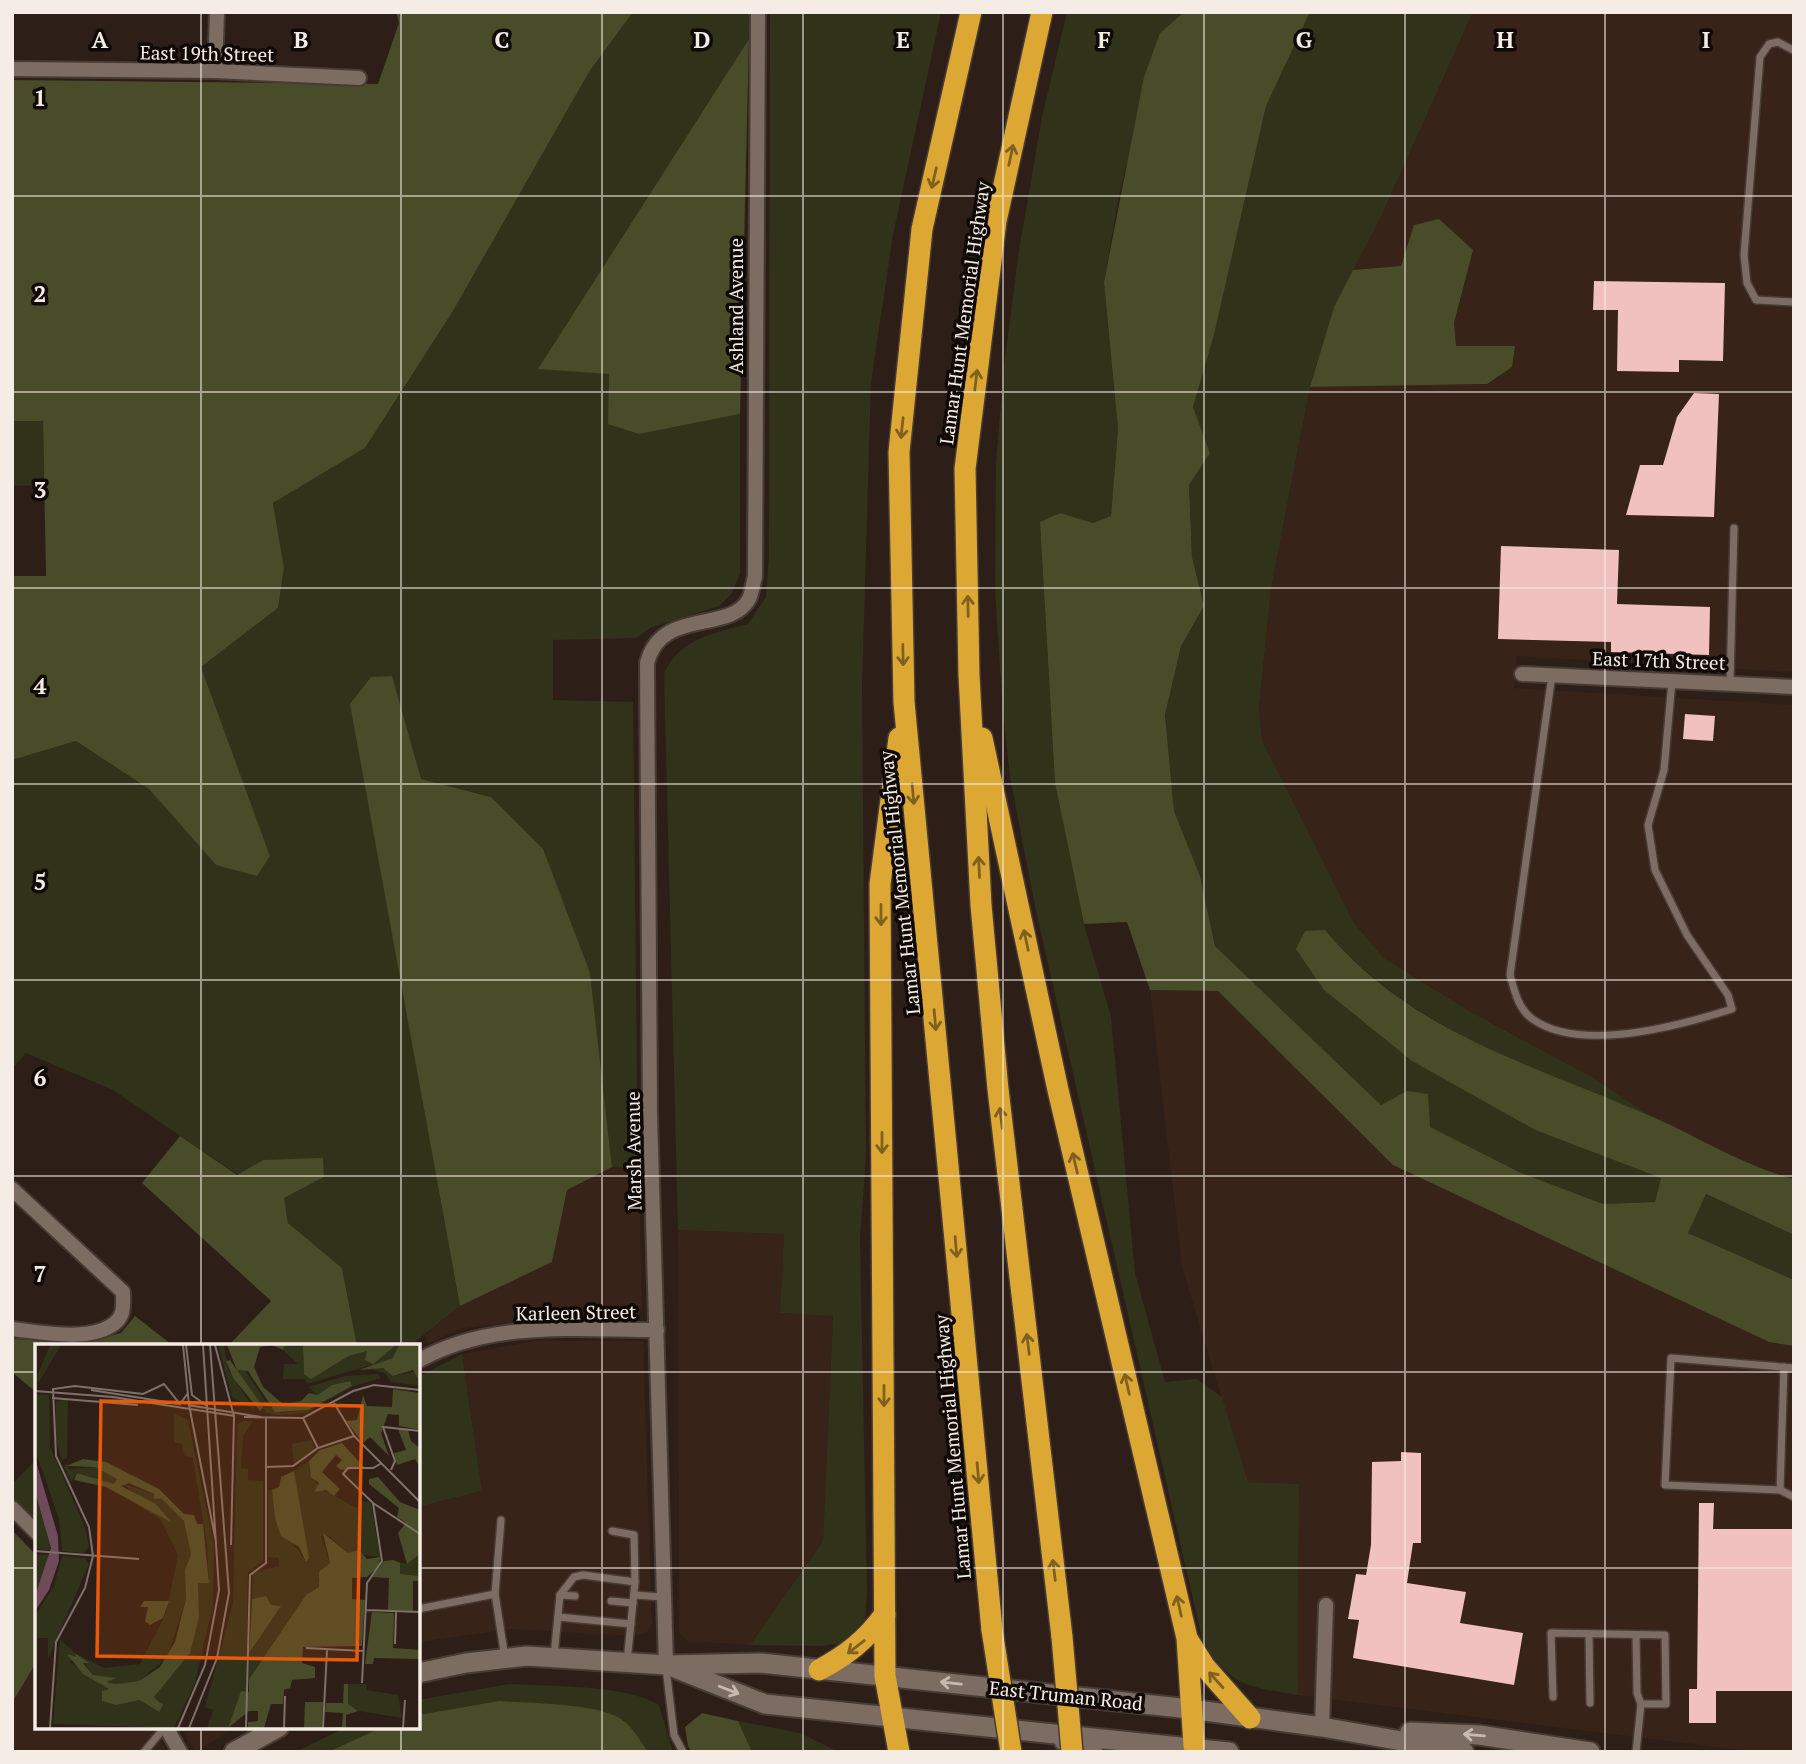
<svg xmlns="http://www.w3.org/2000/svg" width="1806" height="1764" viewBox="0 0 1806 1764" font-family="'PT Serif',serif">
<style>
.built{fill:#372317}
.green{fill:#30321a}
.forest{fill:#494c28}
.building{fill:#f0c1be}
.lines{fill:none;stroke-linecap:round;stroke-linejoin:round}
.lane-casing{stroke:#463b35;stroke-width:10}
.street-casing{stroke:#463b35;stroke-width:18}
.secondary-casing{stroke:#463b35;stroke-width:23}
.highway-casing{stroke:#463b35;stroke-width:24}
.lane{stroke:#7d6c62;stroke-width:7}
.street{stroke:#7d6c62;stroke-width:14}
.secondary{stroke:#7d6c62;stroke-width:19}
.highway{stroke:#dca733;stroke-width:21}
.highway-bridge-casing{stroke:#463b35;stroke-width:24;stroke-linecap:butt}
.highway-bridge{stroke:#dca733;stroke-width:21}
.oneway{stroke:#80601f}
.oneway2{stroke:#c6b9b1}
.grid{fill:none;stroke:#f6ece6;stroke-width:2;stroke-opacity:0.55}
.labels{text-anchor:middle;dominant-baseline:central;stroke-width:7;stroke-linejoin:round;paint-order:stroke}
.street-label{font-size:19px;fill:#f6ece6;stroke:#100a07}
.inset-road{fill:none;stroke:#7d716a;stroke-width:2}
.view{fill:#e8590c;fill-opacity:0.15;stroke:#e8590c;stroke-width:3.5}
.inset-edge{fill:none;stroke:#f6ece6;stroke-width:3.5}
.grid-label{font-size:23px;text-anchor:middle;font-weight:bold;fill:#f6ece6;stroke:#100a07;stroke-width:7;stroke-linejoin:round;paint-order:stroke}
</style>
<rect width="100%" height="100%" fill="#2d1f17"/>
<g class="built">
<path d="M1473,12H1794V672L1517,656L1514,688L1794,705V1179L1766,1172L1652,1117L1592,1077L1471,1012L1384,958L1354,923L1262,740L1259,707L1271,589L1310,387L1487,384L1514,346L1456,347L1454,323L1473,250L1414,226L1401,266L1353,270L1380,219Z"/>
<path d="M1150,990L1218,991L1393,1165L1769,1342L1794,1346V1752H1758L1298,1695L1299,1484L1247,1482L1182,1267Z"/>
<path d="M612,1167L639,1169L642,1309L637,1317L620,1321L496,1324L459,1329L428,1344L425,1335L460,1306L552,1262L567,1190Z"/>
<path d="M678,1230L784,1234L780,1313L833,1316L823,1541L750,1645L687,1641L679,1633Z"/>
<path d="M535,1341H643L652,1623L647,1632L635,1636L511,1629L418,1642V1507L482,1491L462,1354Z"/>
<path d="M36,1661L37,1727H152L167,1752H12V1703Z"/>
<path d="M180,1727H237L195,1752Z"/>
</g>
<g class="green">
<path d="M633,12H749V39L539,368L610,374L639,434L740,414V573L732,593L719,606L652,627L636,638L553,640V700L633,702L638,1169L612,1167L590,973L492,797L421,779L351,704L460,1306L410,1346H357L342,1268L288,1223L284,1198L324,1177L263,1160L238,1175L113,1090L26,1053L12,1069V760L76,741L149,789L216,865L270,856L201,667L278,608L284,568L273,503L365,448L453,311L589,72Z"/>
<path d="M770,12H941L893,235L871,382L862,686L866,1158L860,1238L867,1591L865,1620L842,1643L822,1646L750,1645L823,1541L833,1316L780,1313L784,1234L678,1230L664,674C678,639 714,633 748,624L766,597L769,558Z"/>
<path d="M1067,12H1184L1160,33L1119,195L1104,282L1118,429L1111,516L1093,523L1060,513L1040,522L1055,783L1084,924L1111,1017L1135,1273L1165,1382L1196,1379L1222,1397L1248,1482L1299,1484L1298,1695C1249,1687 1232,1687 1203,1643L1036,911L1010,777L1002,700L995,590L996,463L1004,367L1019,250L1042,117Z"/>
<path d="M1310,12H1473L1380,219L1334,307L1310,387L1271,589L1259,707L1262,740L1354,923L1384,958L1471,1012L1592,1077L1652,1117C1536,1071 1408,1028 1325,930L1324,990L1412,1061L1535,1130L1661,1178L1655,1202L1603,1204L1519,1172L1429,1127L1407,1091L1381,1105L1215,946L1200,876L1174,811L1165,715L1181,646L1204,606L1192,557L1189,485L1210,453L1193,407L1214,335L1266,106Z"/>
<path d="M12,421H43L44,485L12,486Z"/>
<path d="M1705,1194L1794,1235V1280L1688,1233Z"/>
<path d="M462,1354L482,1491L418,1507V1377Z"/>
<path d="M37,1459V1522L12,1497V1484Z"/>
<path d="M509,1684C548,1686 628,1685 659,1705L673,1752H648L624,1720L598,1711L557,1704L499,1701L418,1715V1700Z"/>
<path d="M738,1721L800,1733L839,1752H752Z"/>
<path d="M347,1727H382L328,1752H295Z"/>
</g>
<g class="forest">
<path d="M396,12H633L589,72L453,311L365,448L273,503L284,568L278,608L201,667L270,856L257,876L216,865L149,789L76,741L12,760V576H46L43,421H12V80L378,84L399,23Z"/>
<path d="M1184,12H1310L1266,106L1214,335L1193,407L1210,453L1189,485L1192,557L1204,606L1181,646L1165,715L1174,811L1200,876L1215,946L1381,1105L1407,1091L1428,1094L1430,1127L1519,1172L1603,1204L1655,1202L1661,1178L1535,1130L1412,1061L1324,990L1296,949L1305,931L1325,930C1412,1034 1534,1065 1653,1117C1700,1138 1744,1166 1794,1179V1235L1706,1194L1688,1233L1794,1280V1346L1769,1342L1393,1165L1218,991L1150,990L1127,922L1084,924L1055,783L1040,522L1060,513L1093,523L1111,516L1118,429L1104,282L1144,77L1160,33Z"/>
<path d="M749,39L740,414L639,434L608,424L609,374L538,369Z"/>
<path d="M1439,219L1473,250L1454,323L1456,346H1515L1512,367L1487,384L1310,387L1334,307L1353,270L1401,266L1414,225Z"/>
<path d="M392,676L421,779L491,797L543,849L590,973L612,1167L567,1190L552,1262L460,1306L350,704L371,677Z"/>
<path d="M180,1136L237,1175L263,1160L323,1158L324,1177L284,1198L288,1223L342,1268L357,1346H228L271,1301L142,1183Z"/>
<path d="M135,1316L171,1344L37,1346V1393L12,1372V1339L90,1342L121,1333Z"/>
<path d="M12,1530L37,1556V1661L12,1703Z"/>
<path d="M499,1701C528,1703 602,1703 624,1721C633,1728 641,1742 648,1752H328L382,1727H418V1715Z"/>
<path d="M702,1713L738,1721L752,1752H692L688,1746L685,1727Z"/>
</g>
<g class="building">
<path d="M1594,281L1725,283L1723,361L1679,360V372L1617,371L1618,310H1593Z"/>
<path d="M1694,393L1719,394L1714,517L1626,515L1640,465H1663L1677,417Z"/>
<path d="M1501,546L1619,550L1617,604L1710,607L1709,655L1611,652V642L1498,639Z"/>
<path d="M1685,714L1715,716L1713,741L1683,739Z"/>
<path d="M1401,1452L1421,1453V1543H1413L1407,1583L1466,1592L1460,1623L1523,1633L1514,1685L1353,1658L1359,1620L1348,1619L1356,1574L1366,1575L1371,1545L1372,1462L1401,1461Z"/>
<path d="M1699,1503H1714L1713,1529H1794V1691H1716V1723H1689V1689H1697Z"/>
</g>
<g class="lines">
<defs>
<g id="lane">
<path d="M1793,50L1778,42L1769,44L1760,57L1744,255L1747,283L1756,300L1794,302"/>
<path d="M1552,675L1510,975C1514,989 1518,1008 1531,1018C1579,1054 1679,1026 1732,1009L1728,995L1687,935L1655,870L1648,825L1664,770L1672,681"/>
<path d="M1730,682L1734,528"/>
<path d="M1794,1368L1671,1358L1665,1485L1780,1490L1794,1497"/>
<path d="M1780,1490L1784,1367"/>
<path d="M501,1520L495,1594L505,1658"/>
<path d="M612,1531L634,1535L635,1582L627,1662"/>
<path d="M560,1595L575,1596"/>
<path d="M634,1595L663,1597"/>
<path d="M611,1601L633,1603"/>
<path d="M418,1609L495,1594"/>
<path d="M558,1617L631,1624"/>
<path d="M1589,1634L1590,1703"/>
<path d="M1636,1635L1637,1693L1641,1704"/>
<path d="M554,1656L560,1595L574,1577L583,1575L635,1582"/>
<path d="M666,1668L674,1735L683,1752"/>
<path d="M1553,1697L1551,1633L1665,1635L1666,1704H1641L1636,1752"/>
<path d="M144,1752L165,1727"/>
</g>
<g id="street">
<path d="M12,69L215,71L359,78"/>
<path d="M215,71L217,12"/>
<path d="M1522,674L1794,687"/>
<path d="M12,1189L123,1292C123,1303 125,1315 115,1323C90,1343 41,1332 12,1329"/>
<path d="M418,1361C490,1320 577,1330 657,1330"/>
<path d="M12,1508L37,1533"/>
<path d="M666,1665L650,1114L647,663C661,607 730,634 749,599C752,593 753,583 755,577L758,12"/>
<path d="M166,1727L180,1752"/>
<path d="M1322,1727L1326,1605"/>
</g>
<g id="secondary">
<path d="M677,1669L765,1704L1229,1752"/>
<path d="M418,1673L466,1663L527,1656L666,1665L761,1663L1190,1709L1322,1727L1464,1752"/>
<path d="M1410,1732L1479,1735L1590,1752"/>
<path d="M1064,1741L1093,1752"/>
<path d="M234,1752L279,1727"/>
</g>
<g id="highway">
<path d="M971,12L922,229L899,452L904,702L992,1630"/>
<path d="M1042,12L996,221L965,469L969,675L981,905L998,1089L1062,1637"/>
<path d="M982,738L1058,1090L1187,1638L1194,1746"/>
<path d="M1188,1640L1205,1667L1250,1718"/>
<path d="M819,1670C847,1655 866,1640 885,1614"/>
<path d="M899,1752L885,1676L880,884L899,738"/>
</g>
</defs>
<use href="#lane" class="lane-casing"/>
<use href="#street" class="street-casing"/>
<use href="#secondary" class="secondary-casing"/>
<use href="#highway" class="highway-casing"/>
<use href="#lane" class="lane"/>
<use href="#street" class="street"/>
<use href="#secondary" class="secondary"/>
<use href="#highway" class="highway"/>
<defs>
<g id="highway-bridge">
<path d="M992,1630L1011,1752"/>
<path d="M1062,1637L1072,1752"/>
</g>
</defs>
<use href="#highway-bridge" class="highway-bridge-casing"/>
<use href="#highway-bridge" class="highway-bridge"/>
</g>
<defs><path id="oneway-shaft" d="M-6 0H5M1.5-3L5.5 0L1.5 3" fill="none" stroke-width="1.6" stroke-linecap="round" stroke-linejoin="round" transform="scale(1.75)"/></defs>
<g class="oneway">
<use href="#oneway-shaft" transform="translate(1011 155) rotate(-78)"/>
<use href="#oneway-shaft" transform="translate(934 178) rotate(103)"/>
<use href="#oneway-shaft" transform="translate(976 380) rotate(-83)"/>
<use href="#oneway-shaft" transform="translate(902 428) rotate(96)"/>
<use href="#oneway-shaft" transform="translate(968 606) rotate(-91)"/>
<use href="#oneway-shaft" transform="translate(903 655) rotate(89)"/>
<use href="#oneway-shaft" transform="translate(913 794) rotate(85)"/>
<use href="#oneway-shaft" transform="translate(979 867) rotate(-93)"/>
<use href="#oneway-shaft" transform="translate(881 915) rotate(90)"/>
<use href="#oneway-shaft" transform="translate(1026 940) rotate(-102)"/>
<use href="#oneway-shaft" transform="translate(935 1020) rotate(85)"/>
<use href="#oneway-shaft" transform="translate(1001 1118) rotate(-97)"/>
<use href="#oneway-shaft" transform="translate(882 1143) rotate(90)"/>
<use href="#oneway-shaft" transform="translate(1075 1163) rotate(-103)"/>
<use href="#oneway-shaft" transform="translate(956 1247) rotate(85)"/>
<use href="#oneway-shaft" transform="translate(1028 1344) rotate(-97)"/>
<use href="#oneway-shaft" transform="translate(1127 1384) rotate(-103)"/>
<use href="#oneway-shaft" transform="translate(884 1396) rotate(90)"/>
<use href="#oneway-shaft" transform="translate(978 1473) rotate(85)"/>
<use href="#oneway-shaft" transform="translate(1054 1570) rotate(-97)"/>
<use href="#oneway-shaft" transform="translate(1179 1606) rotate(-103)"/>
<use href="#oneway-shaft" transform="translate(856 1647) rotate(142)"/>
<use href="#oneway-shaft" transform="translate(1216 1680) rotate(-132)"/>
</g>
<g class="oneway2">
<use href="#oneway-shaft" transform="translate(951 1683) rotate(-174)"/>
<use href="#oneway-shaft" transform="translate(729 1690) rotate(21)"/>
<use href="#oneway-shaft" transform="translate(1474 1735) rotate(-175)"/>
</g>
<path class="grid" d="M201,12V1346M401,12V1346M602,12V1752M803,12V1752M1003,12V1752M1204,12V1752M1405,12V1752M1605,12V1752M12,196H1794M12,392H1794M12,588H1794M12,784H1794M12,980H1794M12,1176H1794M12,1372H37M418,1372H1794M12,1568H37M418,1568H1794M201,1727V1752M401,1727V1752"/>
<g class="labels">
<g class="street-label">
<text transform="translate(207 53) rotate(1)">East 19th Street</text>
<text transform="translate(735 306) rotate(-90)">Ashland Avenue</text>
<text transform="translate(964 313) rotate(-82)">Lamar Hunt Memorial Highway</text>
<text transform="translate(1659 660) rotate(2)">East 17th Street</text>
<text transform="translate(899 883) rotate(-96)">Lamar Hunt Memorial Highway</text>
<text transform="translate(633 1151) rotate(-91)">Marsh Avenue</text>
<text transform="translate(576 1312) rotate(-1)">Karleen Street</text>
<text transform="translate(952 1447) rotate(-95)">Lamar Hunt Memorial Highway</text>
<text transform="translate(1066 1695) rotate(6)">East Truman Road</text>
</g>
</g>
<g transform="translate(35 1344)">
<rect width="385" height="385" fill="#2d1f17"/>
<path d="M15,1H26L4,38L0,37ZM183,1H189L193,26L220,66L197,53ZM250,1H268L269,30L293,25L314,12L332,7V11L338,1H385L358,32L383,27L385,42L356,38L350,29L336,25V21L272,40L270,35H248L249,20H263L248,6ZM208,23L233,61L246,69L273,66L317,42L315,37L297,41L282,51L273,43L310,32L343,30L346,34L319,42L270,69L242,71L232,69L211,41L202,26ZM0,50L14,51L15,103L50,183L54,202L49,209L27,207L24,175L0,106ZM33,55L32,114L27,116L21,97V58ZM139,69L153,76L179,202L178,261L160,339L139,384L18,380L25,295L40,309L41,314L35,318L74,345L67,348L74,358L104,356L123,368L126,358L119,353L151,313L164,273L163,239L174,238L172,201L158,114L150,112L146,99H139ZM208,77H218L208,92L206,124L213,125V136L228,137V217L213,228L211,348H206L193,384H172L178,366L170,363L198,259L202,80ZM276,96L280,105L259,120L257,100ZM274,117L276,132L284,143L321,164L328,157L336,159L345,213L313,209L293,191L286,192L295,220L283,234L284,243L271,251L214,335V309L245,262L235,261L231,252L217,255L218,229L244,222V214L233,213V146H237L240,174L271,218L259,127ZM32,119L34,125L60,123L82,134L79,140L42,129L36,138L29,123ZM87,139L126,153L149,177L156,210L150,226L151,255L132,314L104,337L81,340L58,331L44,311L69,324L105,320L131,269L143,211L125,175L87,151L136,179ZM0,147L13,184L15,206L0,205ZM0,210L15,211L0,252ZM385,210V232L365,230L358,216L372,220ZM27,212L50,214L54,220L13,315V294H0V272L19,242ZM313,340H331L332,346L363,351L367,374L323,367L313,361Z" fill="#30321a"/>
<path d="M192,1H250L248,6L237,1L225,3L219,23L228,43L248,60L266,57L274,49L282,51L297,41L315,37L317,42L273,66L240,68L213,27L202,26ZM268,1H360V2L338,20L330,16L332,7L314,12L276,35L269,30ZM364,1H385V38L378,26L358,32L348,24L324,26L358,14ZM195,16L228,63L225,67L198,34L191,17ZM358,45L385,49V86L364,82V71L353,70L346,89L354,112L335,93L328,99L311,77L322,76L328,51L332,62L357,63ZM363,85L373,86L376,97L385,104V123L380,115L362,121L359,109L371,106ZM307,99L330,124L306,126L301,122L307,116L301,111L287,128L305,145L299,152L291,146L279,148L284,139L276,133L274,117L285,106ZM48,115L71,118L124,145L149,170L159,171L162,180H168L174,239H163L164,273L155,309L119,353L128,361L124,368L104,356L81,361L67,357V347L74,345L48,330L32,310L41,313L40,309L54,319H48L58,331L81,334L72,338L81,340L104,337L125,323L140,298L151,255L150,226L156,210L149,177L126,154L119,155V150L94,139L86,142L121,160L137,179L71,143L39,136L42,129L79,140L82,135L60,123L31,122ZM259,127L274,214L271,218L264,203L246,192L240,174L237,146L244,143L246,133ZM343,133L365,158L385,166V210L372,220L363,189L371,179L362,173L364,164L334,140V135ZM288,189L313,209L324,206L332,215L345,213L344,222L332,233L317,234V255L330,256L327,302L268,303L267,319L280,323V334L257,336L255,344L249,346L248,360H236L229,384H213V378L223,377V367H214L193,384L206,347L214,348V335L271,251L284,243V228L295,219ZM358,216L365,219V230L385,232V237H378V267L353,266L354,234L337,233L349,217ZM231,252L236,261L246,262L214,309L217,255ZM109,257H134L128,274L115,281L110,277L113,263H105ZM337,268L359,269L358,304L385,306V315L339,314L338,320H330ZM309,340H313V360L323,367L311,371V384H290L307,383L308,369L290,368L291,359H308ZM270,358H288L287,384H269Z" fill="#494c28"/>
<path d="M0,114L23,192L24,217L14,246L0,267V252L16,204L0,147Z" fill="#6f4a5a"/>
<path class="inset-road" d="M148,1L154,61M151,1L157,51L172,62M180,1L199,72L196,201M56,46L144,60M0,47L78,53L200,72M17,54L103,61M299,59L319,92L385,158M153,61L226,73M154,61L181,198M209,73L268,74L318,47L339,41L385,46M268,74L283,104M347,119L338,124H313L308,130L338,159L385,190M231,123L258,122L283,104L319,92M356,126L360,117L348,83L385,87M0,207L104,215M331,266L385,268M360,300L361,268M271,304L328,307M327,339L332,239L347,217L338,159M15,384L21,298L50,244L58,212L54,183L21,112L18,45L40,42L108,50L129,40L145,60L153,49M143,384L170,321L184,246L168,1M154,384L182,314L194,249L175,1M211,384L215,231L231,219V74M249,384L250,352M288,384L292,306M368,384L370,356"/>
<path class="view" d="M66,57L327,62L322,316L62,312Z"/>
<rect width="385" height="385" class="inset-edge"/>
</g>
<g class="grid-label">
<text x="100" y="48">A</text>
<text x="301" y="48">B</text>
<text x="502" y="48">C</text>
<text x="702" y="48">D</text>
<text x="903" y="48">E</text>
<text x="1104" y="48">F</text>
<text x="1304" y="48">G</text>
<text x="1505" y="48">H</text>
<text x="1706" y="48">I</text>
<text x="40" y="106">1</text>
<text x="40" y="302">2</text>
<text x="40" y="498">3</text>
<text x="40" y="694">4</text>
<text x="40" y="890">5</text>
<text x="40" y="1086">6</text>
<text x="40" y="1282">7</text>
</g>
<rect width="1806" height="1764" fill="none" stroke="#f6ece6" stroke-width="28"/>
</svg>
